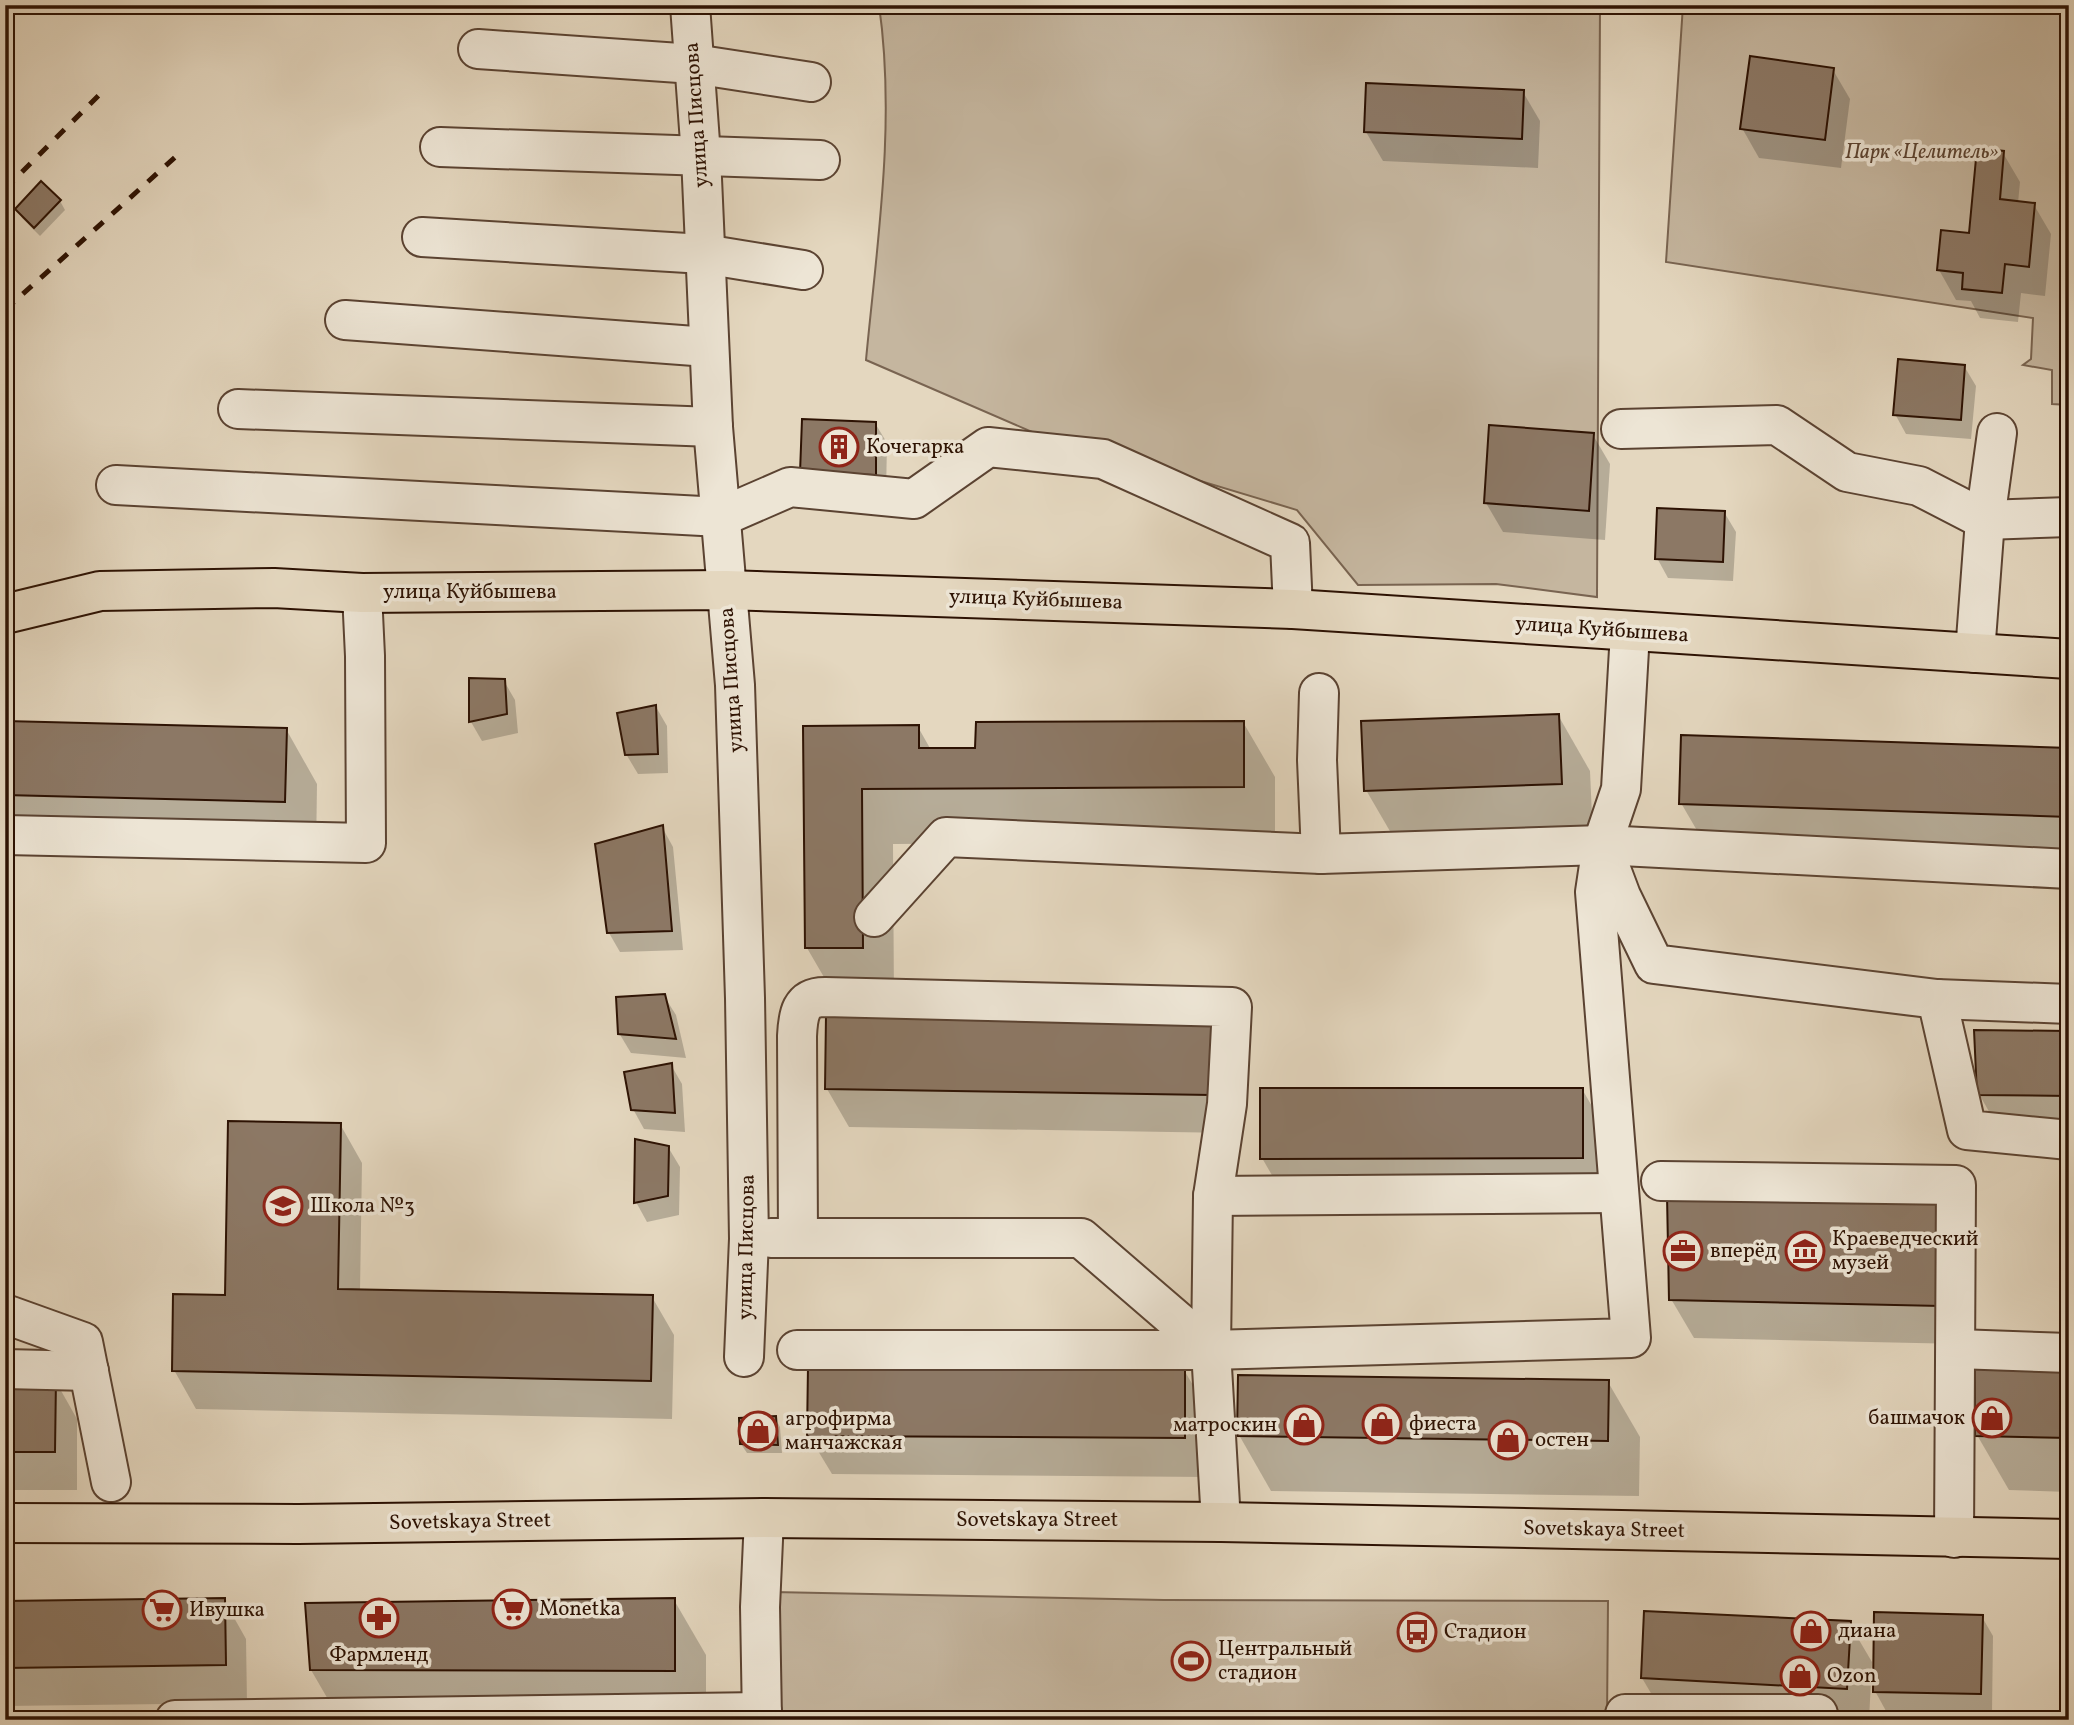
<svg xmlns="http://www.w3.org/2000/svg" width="2074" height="1725" viewBox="0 0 2074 1725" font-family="Vollkorn,serif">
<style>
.green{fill:#c5b69f;stroke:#796451;stroke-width:2}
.shadow{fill:#0003}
.building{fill:#8c7865;stroke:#2d1203;stroke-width:2}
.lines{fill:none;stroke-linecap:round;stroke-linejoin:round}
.minor-casing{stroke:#5b4332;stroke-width:42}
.major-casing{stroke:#2d1203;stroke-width:42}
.minor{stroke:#ede5d5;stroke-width:38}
.major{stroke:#e4d7bf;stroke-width:38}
.rail{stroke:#2d1203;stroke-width:5;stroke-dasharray:12 12;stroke-linecap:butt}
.labels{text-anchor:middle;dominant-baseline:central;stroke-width:7;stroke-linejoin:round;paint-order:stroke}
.street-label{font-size:21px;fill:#2d1203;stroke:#ede5d5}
.park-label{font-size:21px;font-style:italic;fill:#5b4332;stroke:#ede5d5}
.poi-label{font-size:21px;fill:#2d1203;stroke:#ede5d5;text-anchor:start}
</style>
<rect width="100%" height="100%" fill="#e4d7bf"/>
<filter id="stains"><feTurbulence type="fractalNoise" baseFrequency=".00286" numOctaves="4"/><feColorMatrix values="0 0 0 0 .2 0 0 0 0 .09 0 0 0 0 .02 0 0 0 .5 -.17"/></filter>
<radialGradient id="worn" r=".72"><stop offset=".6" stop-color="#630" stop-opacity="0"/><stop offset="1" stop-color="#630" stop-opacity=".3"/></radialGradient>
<g class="green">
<path d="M879,5H1600L1597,597L1496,584L1358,585L1297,510L1111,454L1039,435L866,360C877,243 896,123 879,5Z"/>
<path d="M1683,5H2069V405L2052,404V370L2023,365L2031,359L2033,318L1666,262Z"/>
<path d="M773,1592L1164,1600L1608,1601L1607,1720H778Z"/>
</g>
<g class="shadow">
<path d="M1833,70L1850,99L1841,168L1759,158L1742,128Z"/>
<path d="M1523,92L1540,121L1538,168L1383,161L1366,132Z"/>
<path d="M2003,153L2020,182L2018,203L2034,205L2051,234L2045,296L2021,293L2018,322L1980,318L1971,301L1956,300L1939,270L1970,235Z"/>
<path d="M60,201L65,210L40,236L22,218L17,209Z"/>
<path d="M2069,321V413L2063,404Z"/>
<path d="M1964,366L1976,386L1971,439L1906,434L1895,414Z"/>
<path d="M875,423L887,443L886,494L814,492Z"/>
<path d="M1593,435L1610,464L1605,540L1503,532L1486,503Z"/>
<path d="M1724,512L1736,532L1733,581L1668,578L1657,558Z"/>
<path d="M471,680L504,681L515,700L518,733L482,741L471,722Z"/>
<path d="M656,707L667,726L668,773L638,774L626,754Z"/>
<path d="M1558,715L1590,771L1593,838L1398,845L1366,790Z"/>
<path d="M1243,722L1275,777V842L893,844L894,1003H839L807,948L805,727H918L931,750H977Z"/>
<path d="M5,723L286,729L317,784L316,856L5,849Z"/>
<path d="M2069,750V870L1713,858L1681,803Z"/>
<path d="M662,827L673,847L683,950L620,952L609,933Z"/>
<path d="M664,996L676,1015L686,1058L631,1053L619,1033Z"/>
<path d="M1211,1023L1232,1133L849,1127L827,1089Z"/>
<path d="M2069,1032V1150H2011L1979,1094Z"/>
<path d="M671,1065L682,1084L685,1132L644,1129L633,1109Z"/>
<path d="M1582,1089L1614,1144V1213H1294L1262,1158Z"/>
<path d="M5,1113L8,1118V1173H5Z"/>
<path d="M340,1124L362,1163L360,1291L652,1297L674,1335L672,1419L196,1409L174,1370L227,1297Z"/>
<path d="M668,1147L680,1167L679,1215L647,1222L636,1202Z"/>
<path d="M1941,1204L1962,1344L1694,1338L1671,1299Z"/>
<path d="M1184,1370L1207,1409L1206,1477L832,1474L809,1436Z"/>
<path d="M2069,1370V1492L2009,1490L1977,1435Z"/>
<path d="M5,1380H55L77,1419V1490H5Z"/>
<path d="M1608,1382L1640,1437L1639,1496L1271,1491L1239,1435Z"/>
<path d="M775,1418L780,1427L782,1453H747L741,1444Z"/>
<path d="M224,1600L246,1639L247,1703L5,1706V1603Z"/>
<path d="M674,1600L706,1655V1720H340L311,1670Z"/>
<path d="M1982,1617L1993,1636L1992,1713L1886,1711L1875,1691Z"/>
<path d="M1849,1623L1872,1662L1869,1720H1727L1665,1717L1642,1678Z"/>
</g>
<g class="building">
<path d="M1750,56L1834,68L1825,140L1740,129Z"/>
<path d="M1366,83L1524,90L1522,139L1364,132Z"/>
<path d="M1977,148L2004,151L2000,199L2035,203L2029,267L2005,264L2002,293L1962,289L1963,273L1937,270L1941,230L1969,233Z"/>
<path d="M41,181L61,200L34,228L15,209Z"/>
<path d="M2063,319H2069V405H2061Z"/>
<path d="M1898,359L1965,365L1961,420L1893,415Z"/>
<path d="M802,419L876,422V475L800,473Z"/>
<path d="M1489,425L1594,433L1589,511L1484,503Z"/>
<path d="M1657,508L1725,511L1723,562L1655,559Z"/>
<path d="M469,678L505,679L507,714L469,722Z"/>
<path d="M656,705L658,754L625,755L617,713Z"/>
<path d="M1559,714L1562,784L1364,791L1361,721Z"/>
<path d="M5,721L287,728L285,802L5,795Z"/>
<path d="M1244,721V787L862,789L863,948H805L803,726L919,725V748H975L976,722Z"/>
<path d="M1681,735L2069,748V817L1679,804Z"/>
<path d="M663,825L672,931L607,933L595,844Z"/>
<path d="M665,994L676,1039L618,1034L616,997Z"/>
<path d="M826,1015L1212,1021L1211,1095L825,1089Z"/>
<path d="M1974,1030L2069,1031V1096L1977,1095Z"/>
<path d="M672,1063L675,1113L631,1110L624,1072Z"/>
<path d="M1260,1088H1583V1158L1260,1159Z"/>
<path d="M228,1121L341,1123L338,1289L653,1295L651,1381L172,1371L173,1294L225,1295Z"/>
<path d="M635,1139L669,1146L668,1196L634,1203Z"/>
<path d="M1667,1195L1942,1202L1941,1306L1669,1300Z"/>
<path d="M1975,1365L2069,1368V1438L1975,1436Z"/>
<path d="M808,1366L1185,1368V1438L807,1436Z"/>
<path d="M1238,1375L1609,1380L1608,1441L1237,1436Z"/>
<path d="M5,1378H56L55,1452H5Z"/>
<path d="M776,1416L778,1445L740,1444L739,1418Z"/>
<path d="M225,1598L226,1665L5,1668V1601Z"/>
<path d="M675,1598V1671L310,1670L305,1603Z"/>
<path d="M1644,1611L1851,1621L1847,1689L1641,1678Z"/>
<path d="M1874,1612L1983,1615L1981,1694L1873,1692Z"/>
</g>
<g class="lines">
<defs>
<g id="minor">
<path d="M690,5L701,156L713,427L735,685L745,998L749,1239L744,1357"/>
<path d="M478,49L694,64L811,82"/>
<path d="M440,147L820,160"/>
<path d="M422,237L704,254L803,270"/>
<path d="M345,320L708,347"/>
<path d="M238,409L713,427"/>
<path d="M1621,429L1777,425L1847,472L1919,486L1985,520L2069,517"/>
<path d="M116,485L721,517L790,487L914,499L988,447L1103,459L1290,543L1293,609"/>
<path d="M1975,653L1985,520L1997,433"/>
<path d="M1319,693L1317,760L1321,854"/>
<path d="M5,835L366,843L365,656L362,593"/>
<path d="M1603,848L1621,896L1654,964L1937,999L2069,1004"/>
<path d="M874,917L946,837L1321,854L1602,845L2069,869"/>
<path d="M1937,999L1967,1130L2069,1140"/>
<path d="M1661,1181L1956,1185L1954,1538"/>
<path d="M1213,1196L1617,1193"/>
<path d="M771,1238H1081L1211,1350"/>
<path d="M798,1238L797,1036C798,1015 800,997 825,997L1232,1007L1227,1104L1213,1196L1211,1350L1221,1522"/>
<path d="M5,1314L83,1342L111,1482"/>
<path d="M1957,1349L2069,1353"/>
<path d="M797,1350H1211L1631,1338L1595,892L1602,845L1621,789L1630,632"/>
<path d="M5,1369L89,1371"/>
<path d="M175,1720L762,1712"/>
<path d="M762,1720L760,1607L764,1518"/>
<path d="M1625,1720V1714H1818V1720"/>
</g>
<g id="major">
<path d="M5,614L100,591L274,588L362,593L726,590L1293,609L2069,659"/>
<path d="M5,1523L298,1524L764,1518L1221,1522L2069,1539"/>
</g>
</defs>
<use href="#minor" class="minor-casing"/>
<use href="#major" class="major-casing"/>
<use href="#minor" class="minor"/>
<use href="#major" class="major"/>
<g class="rail">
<path d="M5,189L101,93"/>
<path d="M5,310L181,152"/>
</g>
</g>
<defs>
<symbol id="building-ring" viewBox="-11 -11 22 22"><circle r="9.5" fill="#ede5d5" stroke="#8f2418" stroke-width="1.5"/><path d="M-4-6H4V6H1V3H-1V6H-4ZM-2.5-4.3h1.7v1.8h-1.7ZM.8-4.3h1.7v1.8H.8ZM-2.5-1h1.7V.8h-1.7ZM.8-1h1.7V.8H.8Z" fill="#8f2418"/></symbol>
<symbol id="school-ring" viewBox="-11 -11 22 22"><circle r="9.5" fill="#ede5d5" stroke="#8f2418" stroke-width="1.5"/><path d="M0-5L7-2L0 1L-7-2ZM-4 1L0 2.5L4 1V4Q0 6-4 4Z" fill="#8f2418"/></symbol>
<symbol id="office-ring" viewBox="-11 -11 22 22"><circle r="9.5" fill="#ede5d5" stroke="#8f2418" stroke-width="1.5"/><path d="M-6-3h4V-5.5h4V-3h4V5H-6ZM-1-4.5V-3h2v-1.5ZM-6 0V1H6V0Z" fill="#8f2418"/></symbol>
<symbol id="museum-ring" viewBox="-11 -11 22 22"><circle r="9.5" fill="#ede5d5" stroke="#8f2418" stroke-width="1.5"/><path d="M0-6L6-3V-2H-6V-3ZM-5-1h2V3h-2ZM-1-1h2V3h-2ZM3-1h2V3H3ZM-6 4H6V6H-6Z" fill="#8f2418"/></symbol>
<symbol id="shop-ring" viewBox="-11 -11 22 22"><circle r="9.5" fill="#ede5d5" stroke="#8f2418" stroke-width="1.5"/><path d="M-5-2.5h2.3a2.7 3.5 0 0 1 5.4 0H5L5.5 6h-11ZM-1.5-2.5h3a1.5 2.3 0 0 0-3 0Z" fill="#8f2418"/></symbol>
<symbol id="supermarket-ring" viewBox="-11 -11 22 22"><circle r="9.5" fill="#ede5d5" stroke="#8f2418" stroke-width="1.5"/><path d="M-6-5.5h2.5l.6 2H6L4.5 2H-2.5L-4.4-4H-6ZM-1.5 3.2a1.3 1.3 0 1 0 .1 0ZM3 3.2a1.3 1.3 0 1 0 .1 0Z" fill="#8f2418"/></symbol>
<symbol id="pharmacy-ring" viewBox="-11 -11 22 22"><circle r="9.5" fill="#ede5d5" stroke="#8f2418" stroke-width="1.5"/><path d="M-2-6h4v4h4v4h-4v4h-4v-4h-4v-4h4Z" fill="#8f2418"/></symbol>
<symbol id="bus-ring" viewBox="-11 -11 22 22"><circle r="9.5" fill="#ede5d5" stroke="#8f2418" stroke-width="1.5"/><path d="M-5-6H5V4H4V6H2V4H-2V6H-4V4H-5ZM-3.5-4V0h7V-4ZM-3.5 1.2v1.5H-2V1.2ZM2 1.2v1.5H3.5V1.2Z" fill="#8f2418"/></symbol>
<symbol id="stadium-ring" viewBox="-11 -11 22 22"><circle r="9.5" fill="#ede5d5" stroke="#8f2418" stroke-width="1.5"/><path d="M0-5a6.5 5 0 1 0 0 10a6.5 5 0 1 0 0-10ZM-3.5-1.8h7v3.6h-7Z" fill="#8f2418"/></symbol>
</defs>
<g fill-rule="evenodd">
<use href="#building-ring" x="817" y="425" width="44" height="44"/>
<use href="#school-ring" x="261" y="1184" width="44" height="44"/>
<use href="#office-ring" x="1661" y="1229" width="44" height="44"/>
<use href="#museum-ring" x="1783" y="1229" width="44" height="44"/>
<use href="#shop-ring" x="1970" y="1396" width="44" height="44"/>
<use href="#shop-ring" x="1360" y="1402" width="44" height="44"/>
<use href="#shop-ring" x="1282" y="1403" width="44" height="44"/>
<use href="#shop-ring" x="736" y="1409" width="44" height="44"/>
<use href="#shop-ring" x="1486" y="1418" width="44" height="44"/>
<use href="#supermarket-ring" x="490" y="1587" width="44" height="44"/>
<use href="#supermarket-ring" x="140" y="1588" width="44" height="44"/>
<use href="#pharmacy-ring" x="357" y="1596" width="44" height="44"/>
<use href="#shop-ring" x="1789" y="1609" width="44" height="44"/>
<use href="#bus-ring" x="1395" y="1610" width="44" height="44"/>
<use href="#stadium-ring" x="1169" y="1639" width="44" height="44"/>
<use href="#shop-ring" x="1778" y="1654" width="44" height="44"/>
</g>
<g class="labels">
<g class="street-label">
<text transform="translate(697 115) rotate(-94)">улица Писцова</text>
<text x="470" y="592">улица Куйбышева</text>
<text transform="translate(1036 600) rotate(2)">улица Куйбышева</text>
<text transform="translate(1602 630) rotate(4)">улица Куйбышева</text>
<text transform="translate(732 680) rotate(-94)">улица Писцова</text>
<text transform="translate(747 1247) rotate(-89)">улица Писцова</text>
<text x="1037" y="1520">Sovetskaya Street</text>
<text transform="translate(470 1522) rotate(-1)">Sovetskaya Street</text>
<text transform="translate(1604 1530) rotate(1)">Sovetskaya Street</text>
</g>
<g class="park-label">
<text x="1922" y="152">Парк «Целитель»</text>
</g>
<g class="poi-label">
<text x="866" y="447">Кочегарка</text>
<text x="310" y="1206">Школа №3</text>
<text x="1832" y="1239">Краеведческий<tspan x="1832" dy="24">музей</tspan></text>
<text x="1710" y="1251">вперёд</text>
<text x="1965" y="1418" text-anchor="end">башмачок</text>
<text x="785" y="1419">агрофирма<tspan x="785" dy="24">манчажская</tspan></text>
<text x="1409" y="1424">фиеста</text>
<text x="1277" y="1425" text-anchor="end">матроскин</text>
<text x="1535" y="1440">остен</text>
<text x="539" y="1609">Monetka</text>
<text x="189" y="1610">Ивушка</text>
<text x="1838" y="1631">диана</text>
<text x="1444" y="1632">Стадион</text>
<text x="1218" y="1649">Центральный<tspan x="1218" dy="24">стадион</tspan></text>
<text x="379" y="1655" text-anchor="middle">Фармленд</text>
<text x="1827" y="1676">Ozon</text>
</g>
</g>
<rect width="2074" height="1725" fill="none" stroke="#e4d7bf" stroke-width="28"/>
<rect x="7" y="7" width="2060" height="1711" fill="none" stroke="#2d1203" stroke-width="3.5"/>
<rect x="14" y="14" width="2046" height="1697" fill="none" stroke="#2d1203" stroke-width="2"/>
<rect width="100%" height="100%" filter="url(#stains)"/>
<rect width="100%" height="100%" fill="url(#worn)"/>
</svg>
